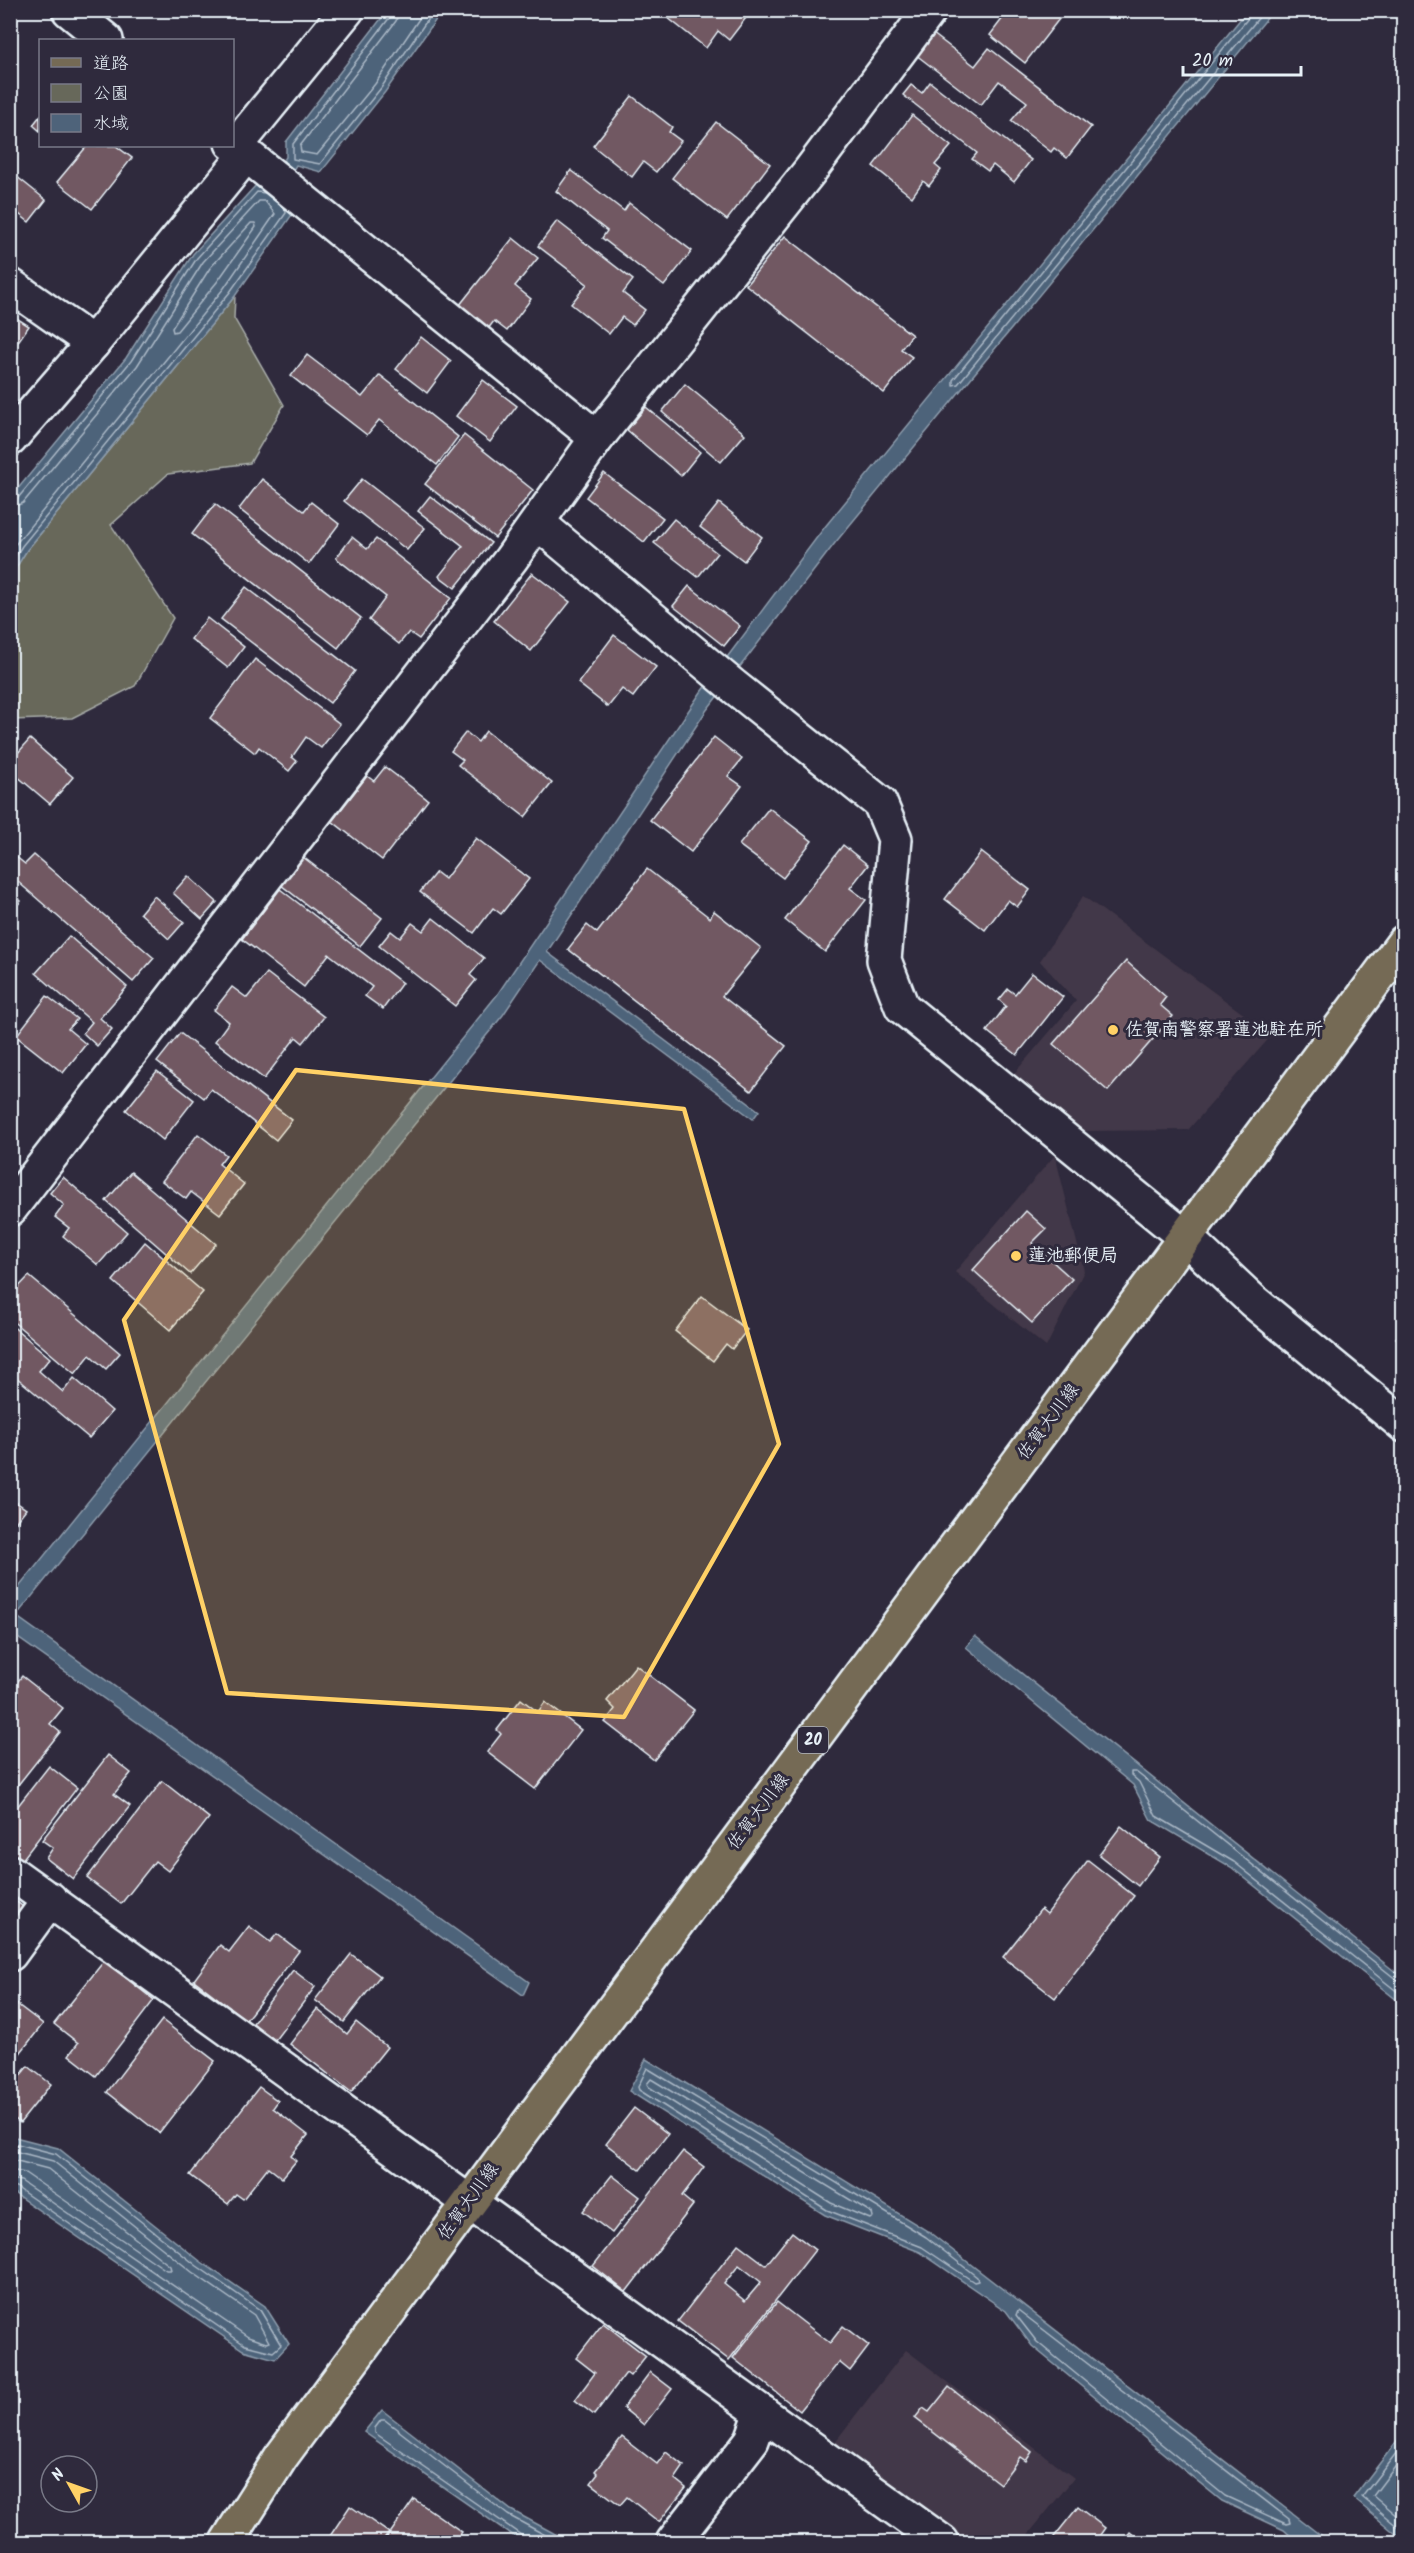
<svg xmlns="http://www.w3.org/2000/svg" width="1414" height="2553" viewBox="0 0 1414 2553" font-family="Kalam,'Klee One',sans-serif">
<style>
.built{fill:#433848}
.green{fill:#67685a;stroke:#a8aca9;stroke-width:1.5}
.water{fill:#4e637a;stroke:#8c9cac;stroke-width:1.5}
.lines{fill:none;stroke-linecap:round;stroke-linejoin:round}
.shore{stroke:#aab8c6;stroke-width:1.5}
.building{fill:#715962;stroke:#e8f1f8;stroke-width:1.5;fill-rule:evenodd}
.minor-casing{stroke:#e8f1f8;stroke-width:38}
.major-casing{stroke:#e8f1f8;stroke-width:38}
.minor{stroke:#2f2a3d;stroke-width:33}
.major{stroke:#756a55;stroke-width:33}
.marked{fill:#ffd166;fill-opacity:0.2;stroke:#ffd166;stroke-width:4.5;stroke-linejoin:round}
.poi-dot{fill:#ffd166;stroke:#2f2a3d;stroke-width:2}
.labels{text-anchor:middle;dominant-baseline:central;stroke-width:6;stroke-linejoin:round;paint-order:stroke}
.shield{fill:#2f2a3d;stroke:#b0b5c0;stroke-width:1.5}
.shield-label{font-size:16px;font-weight:bold;fill:#e8f1f8}
.poi-label{font-size:18px;font-weight:bold;fill:#e8f1f8;stroke:#2f2a3d;text-anchor:start}
.street-label{font-size:18px;fill:#e8f1f8;stroke:#2f2a3d}
</style>
<rect width="100%" height="100%" fill="#2f2a3d"/>
<filter id="ink" filterUnits="userSpaceOnUse"><feTurbulence type="fractalNoise" baseFrequency=".0167" numOctaves="2"/><feDisplacementMap in="SourceGraphic" scale="12" xChannelSelector="R" yChannelSelector="G"/><feConvolveMatrix kernelMatrix="1 2 1 2 8 2 1 2 1" color-interpolation-filters="sRGB"/></filter>
<g filter="url(#ink)">
<g class="built">
<path d="M1083,896L1272,1035L1188,1130L1080,1131L1012,1076L1076,1001L1040,961Z"/>
<path d="M1055,1155L1084,1271L1046,1347L955,1272Z"/>
<path d="M906,2350L1074,2478L1022,2542H955L828,2451Z"/>
</g>
<path class="green" d="M235,296L234,318L284,405L250,463L168,474L111,525L173,618L135,686L72,718L11,720L10,576L27,550Z"/>
<g class="water">
<path d="M387,11H442L385,92L321,172L296,165L277,196L296,209L235,296L27,550L11,576V497L126,358L193,254L258,183L266,187L286,157V142Z"/>
<path d="M1247,11H1273L835,543L706,711L547,952L759,1111L753,1119L540,960L503,1015L16,1616L529,1982L523,1995L11,1633V1597L497,995L701,692L824,528Z"/>
<path d="M975,1636L1403,1978V2005L1231,1867L1151,1820L1133,1785L966,1647Z"/>
<path d="M646,2059L929,2232L1329,2542H1297L1284,2530L1222,2501L1032,2346L1006,2311L920,2252L825,2215L629,2091Z"/>
<path d="M11,2136L58,2148L200,2261L265,2306L289,2344L275,2359L243,2350L11,2191Z"/>
<path d="M382,2410L511,2510L570,2542H522L364,2432Z"/>
<path d="M1403,2433V2540L1353,2498Z"/>
</g>
<g class="lines">
<g class="shore">
<path d="M391,10L390,17L293,144V159L320,164L381,88L434,10"/>
<path d="M399,10L396,21L300,146L301,152L317,155L375,84L425,10"/>
<path d="M1251,10L1249,17L953,380V385L958,384L1265,10"/>
<path d="M251,223H255L256,227L217,282L177,331L173,332L172,328L210,268Z"/>
<path d="M10,501L18,498L131,361L197,258L257,192L265,193"/>
<path d="M10,508L23,503L137,366L203,262L259,201H265L275,214L224,288L10,551"/>
<path d="M10,565L22,546L230,292L286,213L285,209L273,199"/>
<path d="M1404,1982L1397,1980L1136,1772H1131V1775L1139,1782L1156,1816L1234,1862L1404,1997"/>
<path d="M647,2068L926,2237L977,2277L978,2281L974,2282L922,2247L827,2210L639,2090L638,2087Z"/>
<path d="M651,2079L872,2213L873,2217L870,2219L831,2203L649,2087L647,2084Z"/>
<path d="M10,2142L56,2154L197,2266L260,2310L281,2345L273,2352L245,2345L16,2187L10,2186"/>
<path d="M10,2150L53,2161L192,2272L254,2315L269,2342L266,2343L248,2337L21,2181L10,2179"/>
<path d="M10,2159L48,2169L170,2266L171,2270H166L25,2173L10,2170"/>
<path d="M1018,2310L1289,2519L1290,2523L1286,2524L1225,2496L1037,2342L1016,2315Z"/>
<path d="M1404,2443L1362,2497L1404,2532"/>
<path d="M1404,2455L1373,2496L1404,2522"/>
<path d="M524,2542L521,2535L375,2433V2428L381,2420H385L508,2515L558,2542"/>
</g>
</g>
<g class="building">
<path d="M658,10H752L729,40L718,31L706,48Z"/>
<path d="M1009,10H1066L1025,63L990,35Z"/>
<path d="M928,30L975,66L989,48L1091,127L1067,158L1054,148L1051,152L1011,121L1027,102L999,81L981,105L911,51Z"/>
<path d="M930,82L1031,160L1014,182L993,165L988,171L972,159L977,153L903,95L911,85L922,93Z"/>
<path d="M632,96L672,127L669,132L681,141L656,172L643,162L632,177L593,146Z"/>
<path d="M912,115L951,146L935,165L941,170L929,186L923,181L912,197L873,166Z"/>
<path d="M40,116V131L33,125Z"/>
<path d="M716,122L770,164L727,220L672,178Z"/>
<path d="M87,146H116L132,158L92,209L57,182Z"/>
<path d="M571,170L624,211L629,203L692,251L664,286L602,238L607,231L556,191Z"/>
<path d="M16,176L46,200L29,222L10,207V183Z"/>
<path d="M557,221L633,280L623,293L645,310L633,325L622,317L609,334L571,304L587,284L538,246Z"/>
<path d="M785,236L912,335L901,349L912,357L884,393L746,285Z"/>
<path d="M513,238L538,258L515,286L531,299L507,331L494,321L488,329L459,306Z"/>
<path d="M10,314L29,326L10,353Z"/>
<path d="M421,337L451,361L427,393L396,369Z"/>
<path d="M307,355L362,397L380,375L458,437L437,465L379,420L367,435L291,376Z"/>
<path d="M483,380L517,406L490,442L456,416Z"/>
<path d="M685,384L745,434L721,462L662,412Z"/>
<path d="M646,407L700,452L681,476L627,430Z"/>
<path d="M464,435L533,490L495,538L425,484Z"/>
<path d="M604,473L663,518L644,542L586,497Z"/>
<path d="M262,479L304,511L311,502L339,524L309,564L239,509Z"/>
<path d="M362,479L425,528L407,550L344,501Z"/>
<path d="M430,496L491,543L455,588L439,576L463,546L418,511Z"/>
<path d="M719,503L762,537L744,561L700,527Z"/>
<path d="M215,504L361,618L338,648L192,534Z"/>
<path d="M674,519L717,553L698,577L654,543Z"/>
<path d="M352,537L367,549L376,539L451,598L419,639L409,632L399,644L369,620L386,597L336,558Z"/>
<path d="M532,573L570,602L531,651L494,621Z"/>
<path d="M689,586L740,626L724,646L673,606Z"/>
<path d="M246,587L355,671L330,703L221,619Z"/>
<path d="M207,618L244,647L228,668L191,639Z"/>
<path d="M614,635L656,667L633,697L622,689L608,707L578,683Z"/>
<path d="M255,659L340,724L321,748L306,737L292,757L297,761L289,771L259,747L255,753L210,718Z"/>
<path d="M486,731L552,783L525,817L458,765L463,760L451,751L466,732L478,742Z"/>
<path d="M714,737L742,759L728,776L742,786L691,852L650,820Z"/>
<path d="M30,739L73,777L50,804L10,770V762Z"/>
<path d="M385,767L428,800L382,860L332,821L367,776L374,781Z"/>
<path d="M769,808L812,841L783,878L739,845Z"/>
<path d="M476,838L529,879L501,914L493,908L474,933L420,892L436,872L445,879Z"/>
<path d="M843,845L868,865L850,888L866,900L825,952L785,920Z"/>
<path d="M10,852L25,864L34,855L154,958L133,982L10,875Z"/>
<path d="M981,852L1030,890L1017,907L1008,900L985,930L945,899Z"/>
<path d="M303,857L382,918L360,946L281,885Z"/>
<path d="M647,869L710,918L714,911L761,948L722,996L786,1046L751,1091L568,949L587,925L597,933Z"/>
<path d="M188,876L217,902L202,919L173,893Z"/>
<path d="M280,889L402,983L383,1009L365,996L372,987L329,954L304,987L242,939Z"/>
<path d="M10,891L21,901L10,913Z"/>
<path d="M154,896L184,922L169,939L140,913Z"/>
<path d="M433,918L484,958L470,975L476,980L455,1006L379,946L391,931L400,938L412,923L423,931Z"/>
<path d="M69,936L127,987L100,1018L112,1029L97,1046L83,1033L92,1022L36,973Z"/>
<path d="M1126,961L1166,997L1160,1005L1173,1016L1108,1091L1053,1044Z"/>
<path d="M267,973L324,1017L303,1043L296,1037L264,1079L215,1041L229,1022L214,1010L232,987L247,998Z"/>
<path d="M1032,973L1063,997L1017,1055L987,1031L1006,1006L999,1000L1008,989L1015,994Z"/>
<path d="M47,996L77,1019L68,1029L86,1044L63,1073L16,1036Z"/>
<path d="M180,1033L292,1120L276,1140L211,1089L204,1098L157,1062Z"/>
<path d="M157,1071L194,1100L163,1140L126,1110Z"/>
<path d="M198,1134L226,1155L219,1164L244,1184L220,1214L191,1192L186,1199L162,1181Z"/>
<path d="M131,1172L216,1244L190,1274L106,1201Z"/>
<path d="M63,1177L127,1232L98,1265L63,1236L69,1228L55,1217L64,1205L50,1193Z"/>
<path d="M1026,1211L1046,1229L1032,1243L1072,1279L1032,1323L973,1270Z"/>
<path d="M145,1242L203,1292L170,1330L113,1281Z"/>
<path d="M29,1276L120,1353L106,1369L90,1355L75,1374L10,1319V1296Z"/>
<path d="M702,1296L747,1330L732,1349L726,1344L713,1361L675,1331Z"/>
<path d="M10,1324L50,1358L39,1371L63,1392L74,1378L112,1411L89,1438L10,1372Z"/>
<path d="M1404,1330V1345L1396,1338Z"/>
<path d="M10,1431L18,1437L10,1446Z"/>
<path d="M10,1498L26,1509L10,1529Z"/>
<path d="M636,1665L694,1710L654,1760L605,1722L615,1709L607,1701Z"/>
<path d="M22,1676L63,1708L50,1724L60,1732L10,1795V1691Z"/>
<path d="M521,1699L538,1712L545,1702L581,1730L535,1789L487,1752L501,1734L497,1730Z"/>
<path d="M108,1755L131,1773L114,1794L130,1806L73,1879L46,1858L53,1848L42,1840Z"/>
<path d="M49,1766L77,1788L22,1860L10,1851V1816Z"/>
<path d="M162,1781L209,1818L168,1871L155,1861L121,1904L87,1878Z"/>
<path d="M1121,1826L1160,1857L1138,1886L1099,1855Z"/>
<path d="M1088,1860L1134,1896L1055,1998L1003,1957L1041,1909L1047,1914Z"/>
<path d="M10,1897L26,1909L10,1930Z"/>
<path d="M249,1926L270,1942L277,1934L299,1951L246,2020L194,1980L220,1945L229,1952Z"/>
<path d="M351,1954L380,1976L344,2022L315,2000Z"/>
<path d="M104,1961L154,2000L96,2076L69,2055L78,2043L54,2024Z"/>
<path d="M293,1970L315,1987L275,2040L253,2023Z"/>
<path d="M10,1999L43,2024L10,2066Z"/>
<path d="M317,2009L347,2034L356,2022L387,2047L351,2092L290,2044Z"/>
<path d="M162,2020L215,2061L159,2133L107,2092Z"/>
<path d="M28,2066L51,2084L20,2123L10,2115V2088Z"/>
<path d="M259,2087L278,2101L273,2108L308,2135L291,2156L296,2161L282,2178L268,2167L243,2199L236,2194L228,2204L190,2175Z"/>
<path d="M634,2108L668,2134L640,2170L606,2144Z"/>
<path d="M683,2151L704,2167L682,2196L693,2205L626,2292L593,2266Z"/>
<path d="M612,2175L640,2197L612,2233L583,2211Z"/>
<path d="M792,2232L815,2250L729,2360L678,2321L738,2244L766,2265ZM739,2265L761,2282L745,2301L724,2284Z"/>
<path d="M777,2302L830,2343L843,2326L869,2346L850,2371L839,2362L800,2411L733,2358Z"/>
<path d="M603,2323L646,2356L630,2376L626,2373L594,2415L575,2400L595,2373L576,2358Z"/>
<path d="M650,2372L672,2389L644,2425L623,2408Z"/>
<path d="M949,2387L1032,2452L1026,2461L1020,2457L1000,2484L915,2418L923,2408L929,2412Z"/>
<path d="M622,2437L657,2464L666,2452L684,2466L675,2479L686,2488L659,2522L627,2497L620,2505L591,2483L598,2474L595,2471Z"/>
<path d="M414,2499L462,2532L455,2542H384Z"/>
<path d="M350,2506L389,2533L382,2542H326Z"/>
<path d="M1078,2507L1105,2528L1095,2542H1050Z"/>
<path d="M1130,2532L1142,2542H1122Z"/>
</g>
<g class="lines">
<defs>
<g id="minor">
<path d="M69,10L106,40"/>
<path d="M232,143L597,438"/>
<path d="M236,146L347,10"/>
<path d="M10,285L93,343"/>
<path d="M10,439L93,343L246,155"/>
<path d="M538,523L732,685L880,803L895,839L884,960L902,1007L1186,1238L1253,1301L1404,1425"/>
<path d="M10,1209L511,559L597,438L809,172L930,10"/>
<path d="M10,1872L942,2542"/>
<path d="M10,1954L50,1899"/>
<path d="M673,2542L752,2440L762,2412"/>
</g>
<path id="major" d="M227,2542L281,2457L1404,942"/>
</defs>
<use href="#minor" class="minor-casing"/>
<use href="#major" class="major-casing"/>
<use href="#minor" class="minor"/>
<use href="#major" class="major"/>
</g>
</g>
<path class="marked" d="M296,1070L684,1109L779,1444L624,1717L227,1693L124,1320Z"/>
<g class="poi-dot">
<circle cx="1113" cy="1030" r="6"/>
<circle cx="1016" cy="1256" r="6"/>
</g>
<g class="labels">
<rect class="shield" x="798" y="1727" width="30" height="26" rx="4.5"/>
<g class="shield-label">
<text x="813" y="1740">20</text>
</g>
<g class="poi-label">
<text x="1125" y="1030">佐賀南警察署蓮池駐在所</text>
<text x="1028" y="1256">蓮池郵便局</text>
</g>
<g class="street-label">
<text transform="translate(1049 1422) rotate(-53)">佐賀大川線</text>
<text transform="translate(759 1812) rotate(-53)">佐賀大川線</text>
<text transform="translate(469 2202) rotate(-54)">佐賀大川線</text>
</g>
</g>
<rect width="1414" height="2553" fill="none" stroke="#2f2a3d" stroke-width="36"/>
<rect x="18" y="18" width="1378" height="2517" fill="none" stroke="#e8f1f8" stroke-width="2" filter="url(#ink)"/>
<rect x="39" y="39" width="195" height="108" fill="#2f2a3d" stroke="#797a88" stroke-width="1.5"/>
<rect x="51" y="58" width="30" height="9" fill="#756a55" stroke="#797a88" stroke-width="1.5"/>
<text x="93" y="69" font-size="18" fill="#e8f1f8">道路</text>
<rect x="51" y="84" width="30" height="18" fill="#67685a" stroke="#797a88" stroke-width="1.5"/>
<text x="93" y="99" font-size="18" fill="#e8f1f8">公園</text>
<rect x="51" y="114" width="30" height="18" fill="#4e637a" stroke="#797a88" stroke-width="1.5"/>
<text x="93" y="129" font-size="18" fill="#e8f1f8">水域</text>
<g transform="translate(69 2484) rotate(310)"><circle r="28" fill="#2f2a3d" stroke="#797a88" stroke-width="1.5"/>
<path d="M0-4.5L10 22L0 15L-10 22Z" fill="#ffd166"/>
<text y="-9" font-size="16" font-weight="bold" text-anchor="middle" fill="#e8f1f8">N</text>
</g>
<path d="M1183 66v9h118v-9" fill="none" stroke="#e8f1f8" stroke-width="3"/>
<text x="1192" y="66" font-size="18" fill="#e8f1f8" stroke="#2f2a3d" stroke-width="4.5" paint-order="stroke">20 m</text>
</svg>
